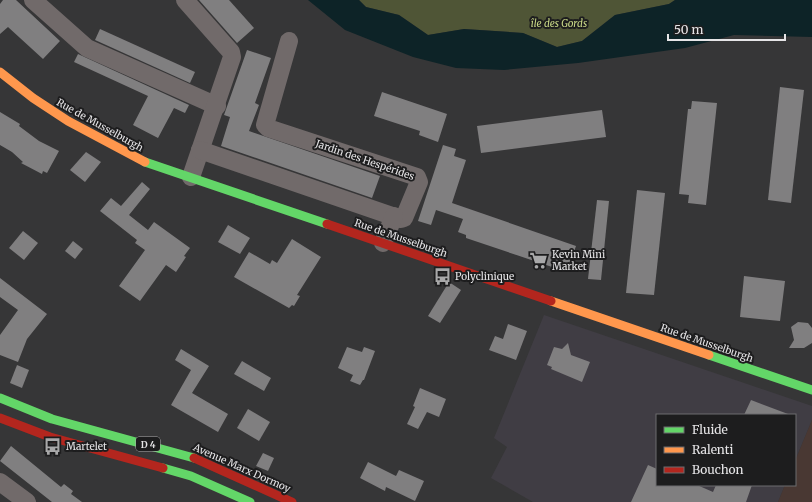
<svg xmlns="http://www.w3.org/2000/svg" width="812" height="502" viewBox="0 0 812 502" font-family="Merriweather,serif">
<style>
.built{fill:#403d44}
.education{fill:#493833}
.green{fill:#4f5536}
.water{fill:#0d2327}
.building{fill:#807f80}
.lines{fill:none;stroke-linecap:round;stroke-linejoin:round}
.street{stroke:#716a6a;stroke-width:18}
.fast{stroke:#63d668;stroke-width:9}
.slow{stroke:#ff974d;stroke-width:9}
.jam{stroke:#b3261e;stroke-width:9}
.labels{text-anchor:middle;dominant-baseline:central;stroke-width:4;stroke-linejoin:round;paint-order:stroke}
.shield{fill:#1d1d1e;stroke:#aaa9ab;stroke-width:1}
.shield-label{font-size:9px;font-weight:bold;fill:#e6e5e7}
.park-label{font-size:10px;font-style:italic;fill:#cad987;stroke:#1d1d1e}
.street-label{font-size:10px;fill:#e6e5e7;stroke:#1d1d1e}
.poi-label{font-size:10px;fill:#e6e5e7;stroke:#1d1d1e;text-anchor:start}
</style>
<rect width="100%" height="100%" fill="#363637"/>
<path class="built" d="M544,315L812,406V420L795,461V415H657V485H785L778,502H533L491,478L507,447L494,438Z"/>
<path class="education" d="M812,420V502H778L785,485H795V461Z"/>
<path class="green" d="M359,0H675L669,4L615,15L582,41L557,47L523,33L464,29L428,35L399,15L366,7Z"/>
<path class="water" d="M308,0H359L366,7L399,15L428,35L464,29L523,33L557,47L582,41L615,15L669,4L675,0H812V37L734,35L685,48L578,63L504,70L456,68L413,57L345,30Z"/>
<g class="building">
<path d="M3,0H16L60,41L43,59L8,27L0,34V4Z"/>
<path d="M199,0H229L254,28L237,43Z"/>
<path d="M100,29L195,72L190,83L95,40Z"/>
<path d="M247,50L271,58L255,103L259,105L249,131L380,176L372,198L221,146L230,117L224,115Z"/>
<path d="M78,54L189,105L185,113L174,108L158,138L133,125L148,96L74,62Z"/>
<path d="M780,87L804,90L791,203L768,200Z"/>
<path d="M382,92L447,114L438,142L419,135L420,131L374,116Z"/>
<path d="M692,101L717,103L706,205L688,203L689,195L679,194L688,109H691Z"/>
<path d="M602,110L606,137L481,153L477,126Z"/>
<path d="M0,112L20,124L19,126L39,141L59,151L47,173L43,171L42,174L21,163L23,162L12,152L0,145Z"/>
<path d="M443,145L456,149L454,156L466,160L452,203L576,246L567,272L466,238V235L458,232L463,219L436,210L431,225L418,221Z"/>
<path d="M86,152L101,162L85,182L70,170Z"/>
<path d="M142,182L150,189L129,215L148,230L154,222L190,248L184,256L186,257L176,272L166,265L140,301L119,286L145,250L135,243L137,240L100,211L111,198L121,206Z"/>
<path d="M637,190L665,193L654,295L626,293Z"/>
<path d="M597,200L609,201L601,280L588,279Z"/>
<path d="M228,225L250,238L240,254L218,242Z"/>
<path d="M23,231L38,243L24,260L9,248Z"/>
<path d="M292,239L321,257L297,295L300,296L294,306L292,305L289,308L234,277L249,252L270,264L272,260L277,263Z"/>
<path d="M73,241L83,249L75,259L65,251Z"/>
<path d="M744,276L785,281L780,321L740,317Z"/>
<path d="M0,278L47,314L27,339L18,362L0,355V335L18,310L0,297Z"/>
<path d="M449,282L461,290L440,323L428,316Z"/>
<path d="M798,322L808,323L812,328V343L804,348H789L794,340L791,327Z"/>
<path d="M508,324L527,331L516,360L489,350L495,336L503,339Z"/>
<path d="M568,343L571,355L590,362L582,382L551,369L552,367L547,365L554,347L562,349Z"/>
<path d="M347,347L362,352L364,347L375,351L364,380H363L360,385L350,381L353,375L338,368Z"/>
<path d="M181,349L209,366L192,393L228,414L218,432L171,405L191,370L175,360Z"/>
<path d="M242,361L271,378L264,391L234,374Z"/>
<path d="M17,365L29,370L22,388L10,383Z"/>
<path d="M420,388L446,399L439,417L427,412L418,429L407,424L415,407L413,406Z"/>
<path d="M751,400L788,414V415H744Z"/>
<path d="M248,409L270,422L259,441L237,428Z"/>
<path d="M11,446L61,487L64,484L73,491L71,494L82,502H52L0,461Z"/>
<path d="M263,453L274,458L268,471L256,466Z"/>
<path d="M368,462L396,476L399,470L424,481L415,501L386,487L385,491L360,478Z"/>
<path d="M648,465L657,469V485H697L713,492L716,485H752L746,502H631Z"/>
</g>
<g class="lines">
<g class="street">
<path d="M33,0L87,48L217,106"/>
<path d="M185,0L231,52L232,57L191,177"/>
<path d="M200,150L401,219L404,218L419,182L417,177L268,128L265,125L289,41"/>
<path d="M383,243L394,216"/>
<path d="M0,482L27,502"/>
</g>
<g class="fast">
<path d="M145,162L327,224"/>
<path d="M709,355L812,390"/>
<path d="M0,398L52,419L194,458"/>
<path d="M163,468L191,476L250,502"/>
</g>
<g class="slow">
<path d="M0,72L33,98L68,121L145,162"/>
<path d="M551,301L709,355"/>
</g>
<g class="jam">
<path d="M327,224L551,301"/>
<path d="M0,418L50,437L163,468"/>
<path d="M194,458L292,502"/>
</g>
</g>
<defs>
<symbol id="supermarket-bare" viewBox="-9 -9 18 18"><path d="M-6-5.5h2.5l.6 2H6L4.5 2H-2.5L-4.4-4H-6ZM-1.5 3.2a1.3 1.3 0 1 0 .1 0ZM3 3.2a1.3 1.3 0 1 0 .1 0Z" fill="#a8a8a9" stroke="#1d1d1e" stroke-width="2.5" paint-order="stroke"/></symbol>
<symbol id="bus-bare" viewBox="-9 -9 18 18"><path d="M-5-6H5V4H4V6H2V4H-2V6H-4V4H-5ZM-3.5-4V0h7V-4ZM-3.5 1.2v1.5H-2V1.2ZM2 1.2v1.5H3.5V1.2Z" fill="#a8a8a9" stroke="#1d1d1e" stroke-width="2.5" paint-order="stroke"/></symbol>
</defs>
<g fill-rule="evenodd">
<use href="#supermarket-bare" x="526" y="248" width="25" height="25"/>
<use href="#bus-bare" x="430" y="264" width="25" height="25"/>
<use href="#bus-bare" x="40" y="434" width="25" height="25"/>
</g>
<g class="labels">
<rect class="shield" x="136" y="437" width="24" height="14" rx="3"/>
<g class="shield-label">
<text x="148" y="444">D 4</text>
</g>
<g class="park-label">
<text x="559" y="23">île des Gords</text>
</g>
<g class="street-label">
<text transform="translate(100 125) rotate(29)">Rue de Musselburgh</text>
<text transform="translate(365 160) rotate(19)">Jardin des Hespérides</text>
<text transform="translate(401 238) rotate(19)">Rue de Musselburgh</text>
<text transform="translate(707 343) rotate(19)">Rue de Musselburgh</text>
<text transform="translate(242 468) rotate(24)">Avenue Marx Dormoy</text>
</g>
<g class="poi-label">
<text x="552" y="254">Kevin Mini<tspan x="552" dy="12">Market</tspan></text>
<text x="455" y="276">Polyclinique</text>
<text x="66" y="446">Martelet</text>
</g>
</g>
<rect x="656" y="414" width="140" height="72" fill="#1d1d1e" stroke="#6d6d6e"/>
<rect x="664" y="427" width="20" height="6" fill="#63d668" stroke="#6d6d6e"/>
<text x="692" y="434" font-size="12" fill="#e6e5e7">Fluide</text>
<rect x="664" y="447" width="20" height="6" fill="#ff974d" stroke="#6d6d6e"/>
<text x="692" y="454" font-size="12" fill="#e6e5e7">Ralenti</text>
<rect x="664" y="467" width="20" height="6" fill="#b3261e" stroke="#6d6d6e"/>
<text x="692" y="474" font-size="12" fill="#e6e5e7">Bouchon</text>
<path d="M668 34v6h117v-6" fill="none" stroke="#e6e5e7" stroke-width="2"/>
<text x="674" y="34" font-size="12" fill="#e6e5e7" stroke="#1d1d1e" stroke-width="3" paint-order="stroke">50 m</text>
</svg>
